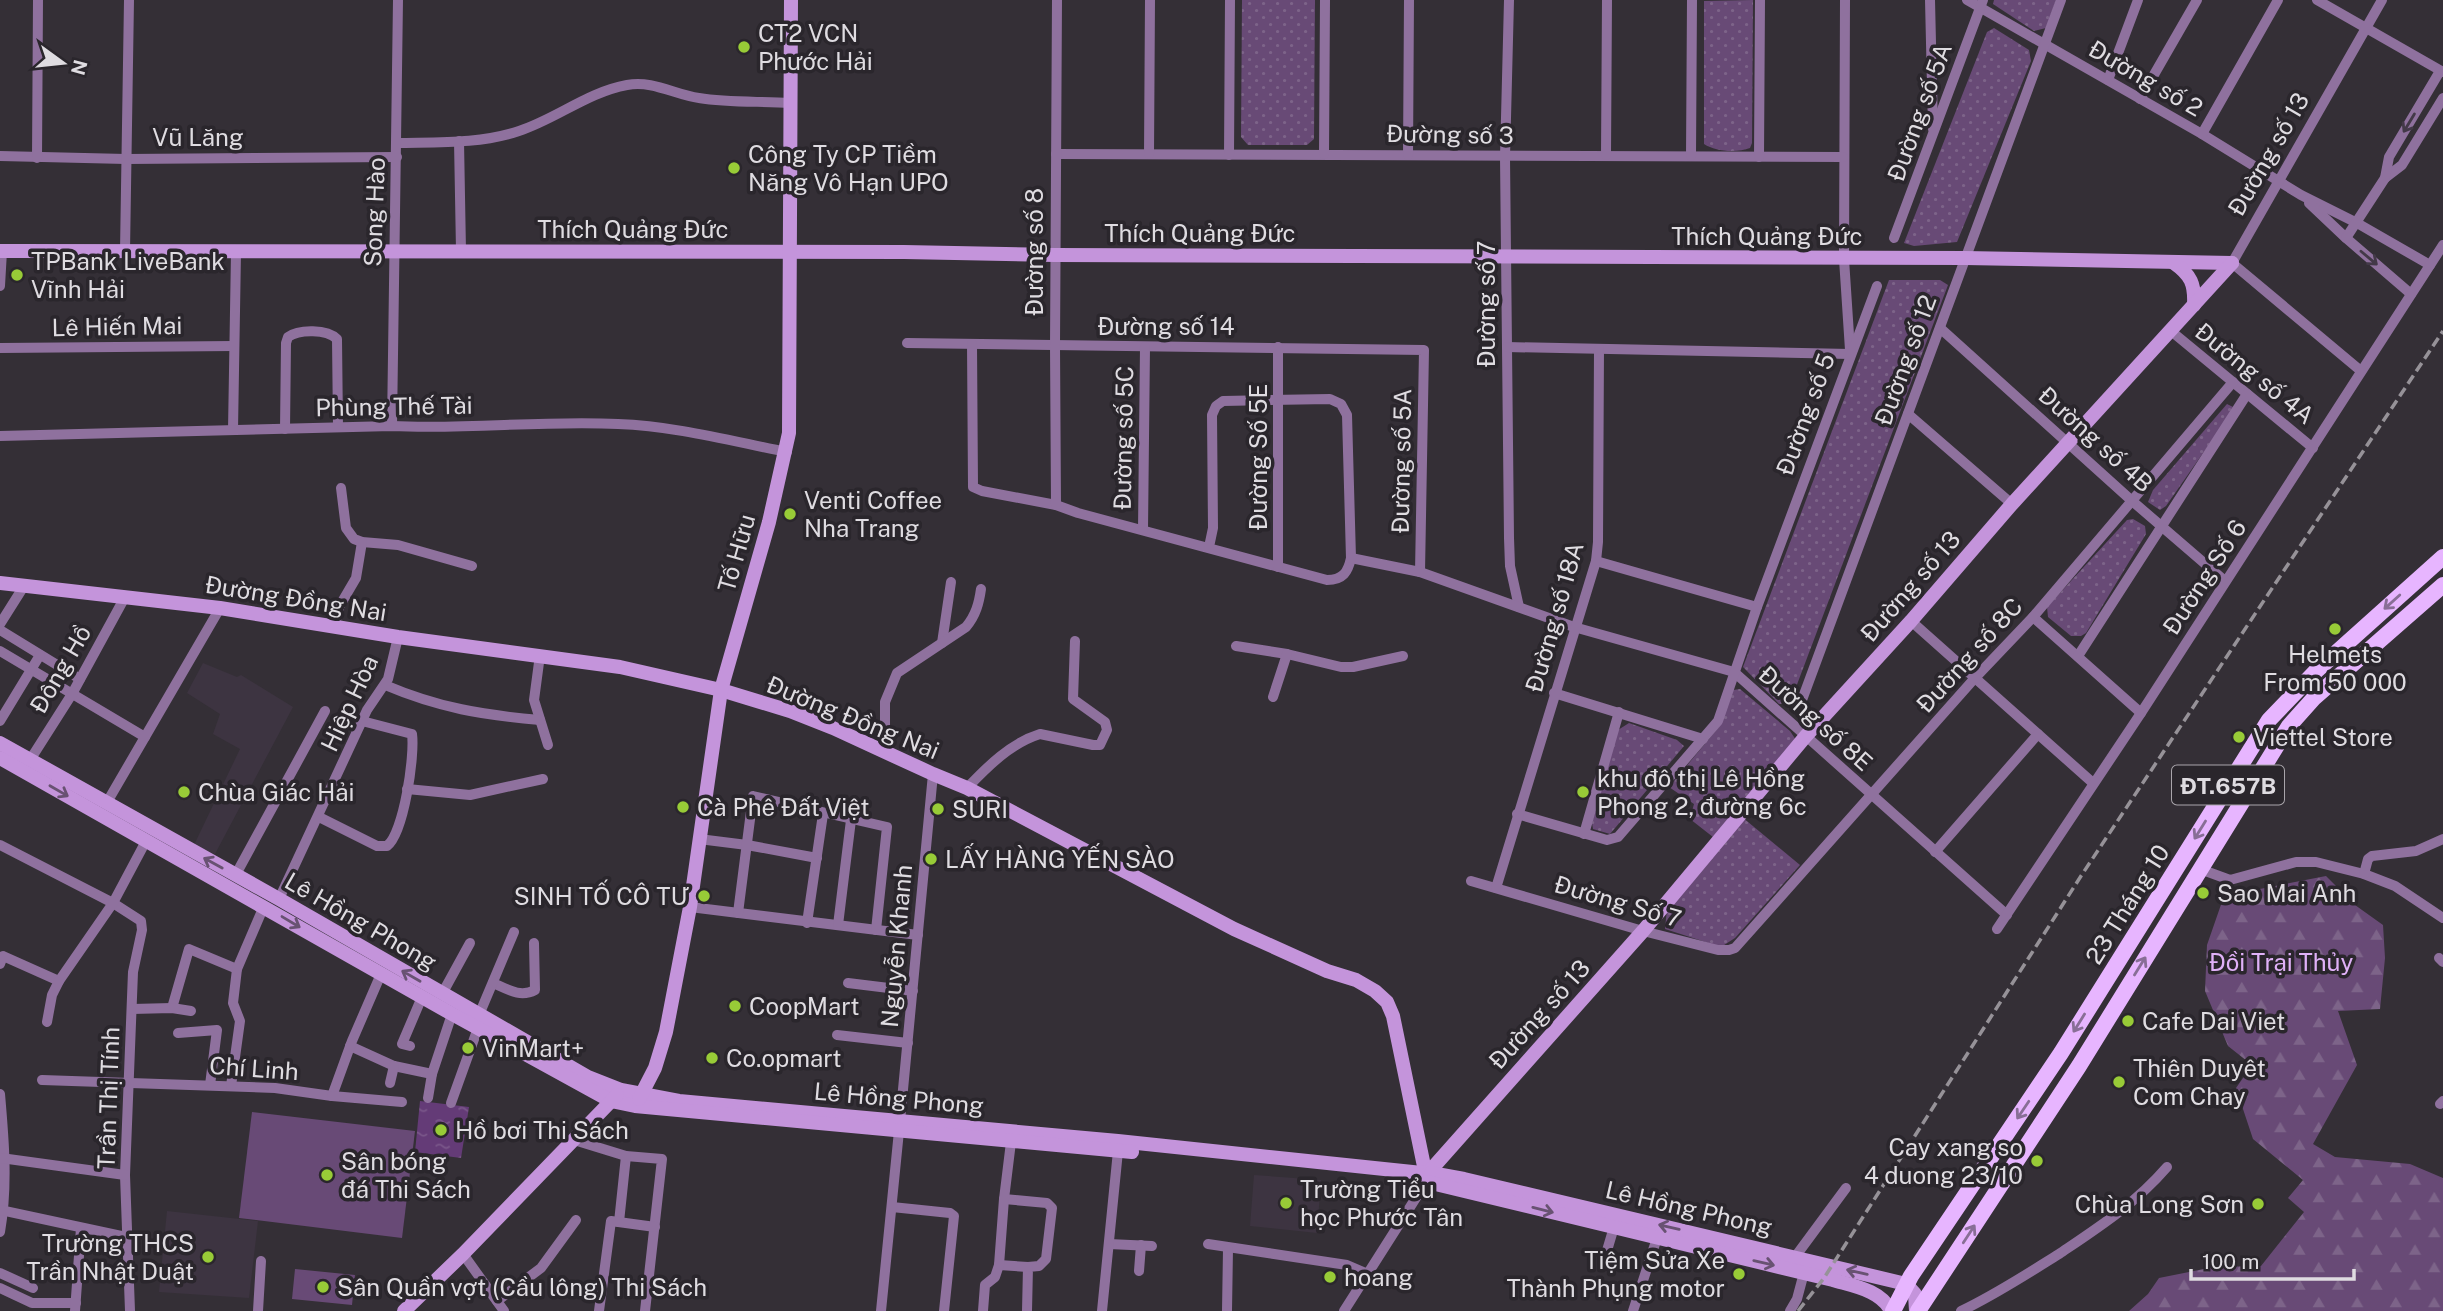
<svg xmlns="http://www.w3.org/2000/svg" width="2443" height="1311" viewBox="0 0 2443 1311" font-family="'Public Sans',sans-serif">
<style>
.built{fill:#3d3441}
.grass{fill:url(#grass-dots)}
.forest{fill:url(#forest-firs)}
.pitch{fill:#684a76}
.water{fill:url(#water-ripples)}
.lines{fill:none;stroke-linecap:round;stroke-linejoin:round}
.street{stroke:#8f719e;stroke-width:10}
.secondary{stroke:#c494db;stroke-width:14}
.primary{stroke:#e7b5ff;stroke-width:16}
.rail{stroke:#969298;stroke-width:3.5;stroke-dasharray:10 5;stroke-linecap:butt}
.oneway{stroke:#433948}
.oneway2{stroke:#886e96}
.oneway3{stroke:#685272}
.poi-dot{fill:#98cb37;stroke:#2a262c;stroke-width:2.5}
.labels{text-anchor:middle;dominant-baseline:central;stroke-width:7;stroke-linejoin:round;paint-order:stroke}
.shield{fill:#2a262c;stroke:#a9a5ab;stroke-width:2}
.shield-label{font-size:23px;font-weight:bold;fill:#dfdce1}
.poi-label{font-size:24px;fill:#dfdce1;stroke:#2a262c;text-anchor:start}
.street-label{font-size:24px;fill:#dfdce1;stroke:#2a262c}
.park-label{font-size:24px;fill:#e0b1f8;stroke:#2a262c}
</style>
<defs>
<pattern id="grass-dots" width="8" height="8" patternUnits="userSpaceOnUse" patternTransform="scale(1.75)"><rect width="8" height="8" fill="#684a76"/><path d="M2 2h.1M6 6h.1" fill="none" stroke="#7d6489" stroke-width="1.8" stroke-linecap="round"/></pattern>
<pattern id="forest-firs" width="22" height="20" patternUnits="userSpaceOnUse" patternTransform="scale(1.75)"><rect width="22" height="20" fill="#684a76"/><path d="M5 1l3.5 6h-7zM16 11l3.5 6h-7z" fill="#7d6489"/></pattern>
<pattern id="water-ripples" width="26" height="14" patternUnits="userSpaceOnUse" patternTransform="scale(1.75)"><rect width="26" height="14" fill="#643b77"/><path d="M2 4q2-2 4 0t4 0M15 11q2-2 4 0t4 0" fill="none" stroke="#7a578a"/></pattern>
</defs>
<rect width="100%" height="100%" fill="#342f36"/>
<g class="built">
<path d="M203,663L237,677L241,675L293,707L215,854L194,845L240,749L213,734L220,714L187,693Z"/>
<path d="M1254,1175L1321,1180L1317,1233L1250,1226Z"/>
<path d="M167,1211L258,1221L249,1298L159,1292Z"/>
</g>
<g class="grass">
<path d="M1242,0H1315L1314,139L1307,145H1248L1241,137Z"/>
<path d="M1753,0L1752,143L1750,148C1737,153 1716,152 1704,144V1Z"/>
<path d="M1994,0H2056L2046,28L2034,31L1993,4Z"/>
<path d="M1994,28L2029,50L2031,61L1957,242L1914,246L1904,243L1987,32Z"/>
<path d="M1889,280H1940L1948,285L1790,703L1779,704L1743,667Z"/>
<path d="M2227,404L2233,407L2231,413L2166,506L2160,510L2148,502L2153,490Z"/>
<path d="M2133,519L2145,526L2146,534L2086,633L2081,636H2071L2048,617L2047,607L2127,520Z"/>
<path d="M1740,689L1790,731L1796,740L1713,837L1690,819L1694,804L1669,787L1719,727L1733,690Z"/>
<path d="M1629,723L1677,740L1684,746L1610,834L1593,829L1592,823L1618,730Z"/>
<path d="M1742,817L1800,865L1735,938L1721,947L1665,929L1667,909Z"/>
</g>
<path class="forest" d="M2326,876L2355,905L2383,925L2385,958L2380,1009L2338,1011L2357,1065L2313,1144L2335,1157L2410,1164L2443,1178V1311H2129L2148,1294L2159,1278L2214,1267L2261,1266L2304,1212L2288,1198L2303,1180L2253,1139L2236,1088L2252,1065L2228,1046L2205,991L2207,945L2224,896Z"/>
<g class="pitch">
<path d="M252,1112L415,1131L402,1238L239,1218Z"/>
<path d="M295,1269L355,1275L352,1305L292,1299Z"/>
</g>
<path class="water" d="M420,1101L469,1107L461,1158L415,1152Z"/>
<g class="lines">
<g class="street">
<path d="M1509,0L1505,157L1509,538L1510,566L1519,607"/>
<path d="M1845,0L1844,259L1850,350"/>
<path d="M1930,0L1933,129"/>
<path d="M1967,0L2202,134L2301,195L2357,223L2430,265"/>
<path d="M2317,0L2443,72"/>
<path d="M2108,80L2138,0"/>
<path d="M2140,99L2197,0"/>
<path d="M2202,134L2278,0"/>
<path d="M459,141L461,251"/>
<path d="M397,143C438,142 480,144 519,131C556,119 588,92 627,85C653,80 675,95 699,98C729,103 760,101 790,103"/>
<path d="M1056,154L1843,157"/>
<path d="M1149,154L1150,0"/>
<path d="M1324,154L1325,0"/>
<path d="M1229,155L1230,0"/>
<path d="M1408,155L1409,0"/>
<path d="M1606,155L1607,0"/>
<path d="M0,156L126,159L397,157"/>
<path d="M1691,156L1692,0"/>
<path d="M1759,157L1760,0"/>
<path d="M37,158L38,0"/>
<path d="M2385,178L2402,165L2443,98"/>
<path d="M2309,203L2346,238L2411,294"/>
<path d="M1894,238L1983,0"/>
<path d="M2346,238L2385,178L2389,157L2440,71"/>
<path d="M125,251L129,0"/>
<path d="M0,286L2,251"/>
<path d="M1940,328L2131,500L2225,581"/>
<path d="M2171,331L2313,448"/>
<path d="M907,343L1424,350L1420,572"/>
<path d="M972,344L973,487L982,491L1056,505L1078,513L1327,580C1343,580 1348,572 1351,558L1347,415L1341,404L1330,399L1223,401L1216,406L1212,415L1213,528L1209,547"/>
<path d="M1507,347L1850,354"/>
<path d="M0,348L234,346"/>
<path d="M2361,371L2232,263L2382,0"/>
<path d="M1908,414L2012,504"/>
<path d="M392,426L398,0"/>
<path d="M285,429L286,343L288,337C299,329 327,329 337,339L338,427"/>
<path d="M233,430L236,252"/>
<path d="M0,436L392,426C467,430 542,420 618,424C675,426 731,441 787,452"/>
<path d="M341,488L346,528L354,539L362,542L398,545L472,566"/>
<path d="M1056,505L1055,346L1057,0"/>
<path d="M1143,530L1145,347"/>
<path d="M1351,558L1420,572L1574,627L1734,672L2007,915"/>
<path d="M1596,561L1757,607"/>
<path d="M1278,567V347"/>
<path d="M2033,617L2141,713"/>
<path d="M1911,621L2093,783"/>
<path d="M0,624L24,586"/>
<path d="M335,625L339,607L356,578L362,542"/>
<path d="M0,630L80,679"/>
<path d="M942,643L951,582"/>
<path d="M1236,646L1287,654L1341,667H1353L1403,656"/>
<path d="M0,651L145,737"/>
<path d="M540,655L534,700L548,745"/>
<path d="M2078,656L2247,394"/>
<path d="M385,685C439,708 483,715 540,720"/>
<path d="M1554,693L1703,739"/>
<path d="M1273,697L1287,654"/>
<path d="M0,721L40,655"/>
<path d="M1805,737L1802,700L2061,0"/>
<path d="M881,749L885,733V702L897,673L966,627C976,615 979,603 981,589"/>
<path d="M30,760L72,694L125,597"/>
<path d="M967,788C988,766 1011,743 1040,734L1093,745H1100L1107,730L1105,722L1073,699L1075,641"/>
<path d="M407,789L470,795L543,779"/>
<path d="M106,804L220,608"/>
<path d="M1517,814L1607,840L1618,837L1718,721L1757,607L1877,286"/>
<path d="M319,817L377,846H387C404,833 415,755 412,734L362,721"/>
<path d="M1584,834L1619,712"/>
<path d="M699,839L747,845L817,858"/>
<path d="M0,845L113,903L141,921L142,930L133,972L125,1175L130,1311"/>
<path d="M1935,852L2038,734"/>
<path d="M2200,869L2230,880L2296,862H2316L2364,874L2395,886L2443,918"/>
<path d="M2364,874L2368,859L2372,856L2416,851L2443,839"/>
<path d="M235,876L325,711"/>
<path d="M1471,881L1643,931L1718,950H1729L1735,948L1974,679L2033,617L2233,382"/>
<path d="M1496,888L1596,561L1598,542L1599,349"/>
<path d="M279,899L367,710L388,679L398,637"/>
<path d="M690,907L918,935"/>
<path d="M738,913L753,796L887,827L876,930"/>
<path d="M807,923L823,814"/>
<path d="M838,925L851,820"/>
<path d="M1997,929L2141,713L2443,245"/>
<path d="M2439,958L2443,962"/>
<path d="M0,964L3,956L59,981"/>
<path d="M493,983C507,989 520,998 535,990L534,943"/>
<path d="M848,983L913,991"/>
<path d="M442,994L470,943"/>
<path d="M172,1008L189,949L237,969"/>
<path d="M132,1009L172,1008L191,1011"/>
<path d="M479,1015L514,932"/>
<path d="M47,1022L52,995L59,981L113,903L146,841"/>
<path d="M178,1033L217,1030L210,1085"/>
<path d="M837,1035L908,1043"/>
<path d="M350,1046L394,1066L432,1074"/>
<path d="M410,1046L402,1044L422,997"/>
<path d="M42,1080L275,1088L332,1096L352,1041L381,974"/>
<path d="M390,1083L394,1066"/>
<path d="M231,1086L240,1021L233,1003L237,969L264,906"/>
<path d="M0,1094C4,1140 8,1185 0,1232"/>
<path d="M332,1096L402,1102"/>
<path d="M428,1098L432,1074L452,1014"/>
<path d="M451,1103L478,1028"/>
<path d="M2440,1104L2443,1101"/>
<path d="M900,1121L933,774"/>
<path d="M574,1140L626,1156L662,1159L645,1311"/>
<path d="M1,1158L125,1175"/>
<path d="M1004,1199L1047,1203L1052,1208L1046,1259L1039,1266L1028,1267L1027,1311"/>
<path d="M892,1207L950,1213L954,1216L944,1311"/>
<path d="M0,1210L126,1237"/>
<path d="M619,1222L626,1156"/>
<path d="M1109,1244L1152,1246"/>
<path d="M1208,1244L1347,1265L1368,1274"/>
<path d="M463,1254L504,1311"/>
<path d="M1795,1257L1846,1188"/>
<path d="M1603,1264L1614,1227"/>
<path d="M999,1265L1028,1267"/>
<path d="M1139,1271L1141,1245"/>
<path d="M0,1273L33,1288"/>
<path d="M0,1288L32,1303H76"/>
<path d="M497,1301L541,1268L576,1220"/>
<path d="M75,1311L81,1228"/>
<path d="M258,1311L261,1261"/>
<path d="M599,1311L611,1221L655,1227"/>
<path d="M881,1311L899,1131"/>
<path d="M983,1311L985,1285L995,1277L999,1265L1004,1199L1011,1142"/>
<path d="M1102,1311L1118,1151"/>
<path d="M1227,1311L1228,1249"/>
<path d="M1344,1311L1426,1182"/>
<path d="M1633,1311L1657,1238"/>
<path d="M1790,1311L1797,1299L1805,1269"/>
<path d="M1961,1311C1995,1295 2027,1274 2059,1254C2099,1227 2135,1204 2167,1167"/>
</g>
<g class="secondary">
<path d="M0,251L904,252L1055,255L1965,258L2232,263"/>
<path d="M2174,263C2191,275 2195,284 2194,305"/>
<path d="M0,583L220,608L398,637L620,667L721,690L790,711L833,728L933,774L967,788L1234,929L1327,971L1356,980L1375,991L1387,1002L1393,1016L1425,1171"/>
<path d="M0,743L279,899L588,1077L621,1090L679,1101L1118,1141L1422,1173L1429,1172"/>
<path d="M0,758L452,1014L611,1101L635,1106L1132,1152"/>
<path d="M639,1099L655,1068L666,1032L690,907L721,690L769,522L789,433L791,0"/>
<path d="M1429,1172L1643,931L1805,737L1911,621L2012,504L2232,263"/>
<path d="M1431,1173L1464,1179L1906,1284L1915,1294L1916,1311"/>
<path d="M1427,1182L1833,1280C1853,1286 1881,1290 1891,1311"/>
<path d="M404,1311L463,1254L617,1095"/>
</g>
<g class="primary">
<path d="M1893,1311L1911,1276L2061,1053L2269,720L2317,670L2443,557"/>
<path d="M1918,1311L2079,1066L2289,726L2314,698L2443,585"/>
</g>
<path class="rail" d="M1798,1311L1824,1278L2081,876L2443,331"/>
</g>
<defs><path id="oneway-shaft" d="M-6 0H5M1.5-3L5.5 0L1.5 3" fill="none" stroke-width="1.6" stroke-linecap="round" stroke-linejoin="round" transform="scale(1.75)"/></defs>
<g class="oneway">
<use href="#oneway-shaft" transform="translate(2409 123) rotate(121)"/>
<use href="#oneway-shaft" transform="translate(2369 258) rotate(40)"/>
</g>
<g class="oneway2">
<use href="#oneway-shaft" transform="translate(2392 602) rotate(138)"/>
<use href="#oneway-shaft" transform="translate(2200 830) rotate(122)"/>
<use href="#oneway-shaft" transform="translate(2140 966) rotate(-58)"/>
<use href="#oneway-shaft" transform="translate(2079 1023) rotate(122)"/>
<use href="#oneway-shaft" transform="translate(2023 1110) rotate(124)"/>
<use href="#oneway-shaft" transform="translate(1969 1234) rotate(-57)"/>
</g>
<g class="oneway3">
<use href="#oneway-shaft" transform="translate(59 791) rotate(30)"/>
<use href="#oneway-shaft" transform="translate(213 863) rotate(-151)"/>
<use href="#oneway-shaft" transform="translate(291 922) rotate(31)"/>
<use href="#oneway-shaft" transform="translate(411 976) rotate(-150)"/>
<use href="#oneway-shaft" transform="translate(1543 1210) rotate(14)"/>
<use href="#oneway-shaft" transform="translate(1669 1227) rotate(-167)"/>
<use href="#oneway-shaft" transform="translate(1764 1263) rotate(13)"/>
<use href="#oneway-shaft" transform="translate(1857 1272) rotate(-167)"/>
</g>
<g class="poi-dot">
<circle cx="744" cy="47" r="7"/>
<circle cx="734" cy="168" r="7"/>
<circle cx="17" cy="275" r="7"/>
<circle cx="790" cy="514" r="7"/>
<circle cx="2335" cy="629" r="7"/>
<circle cx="2239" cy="737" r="7"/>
<circle cx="184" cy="792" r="7"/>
<circle cx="1583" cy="792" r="7"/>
<circle cx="683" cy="807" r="7"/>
<circle cx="938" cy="809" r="7"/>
<circle cx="931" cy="859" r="7"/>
<circle cx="2203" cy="893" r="7"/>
<circle cx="704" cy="896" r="7"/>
<circle cx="735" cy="1006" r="7"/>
<circle cx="2128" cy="1021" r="7"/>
<circle cx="468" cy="1048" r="7"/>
<circle cx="712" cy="1058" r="7"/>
<circle cx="2119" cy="1082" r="7"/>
<circle cx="441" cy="1130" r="7"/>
<circle cx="2037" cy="1161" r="7"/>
<circle cx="327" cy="1175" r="7"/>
<circle cx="1286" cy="1203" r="7"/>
<circle cx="2258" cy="1204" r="7"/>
<circle cx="208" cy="1257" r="7"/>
<circle cx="1739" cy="1274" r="7"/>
<circle cx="1330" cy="1277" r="7"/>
<circle cx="323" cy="1287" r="7"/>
</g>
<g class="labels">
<rect class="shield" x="2172" y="765.5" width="112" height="39" rx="5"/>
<g class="shield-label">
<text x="2228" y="785">ĐT.657B</text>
</g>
<g class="poi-label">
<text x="758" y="33">CT2 VCN<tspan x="758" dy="28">Phước Hải</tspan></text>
<text x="748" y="154">Công Ty CP Tiềm<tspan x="748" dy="28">Năng Vô Hạn UPO</tspan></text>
<text x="31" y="261">TPBank LiveBank<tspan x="31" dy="28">Vĩnh Hải</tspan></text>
<text x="804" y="500">Venti Coffee<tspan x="804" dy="28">Nha Trang</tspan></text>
<text x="2335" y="654" text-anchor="middle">Helmets<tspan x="2335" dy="28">From 50 000</tspan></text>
<text x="2253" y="737">Viettel Store</text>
<text x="1597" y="778">khu đô thị Lê Hồng<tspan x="1597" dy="28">Phong 2, đường 6c</tspan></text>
<text x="198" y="792">Chùa Giác Hải</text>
<text x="697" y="807">Cà Phê Đất Việt</text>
<text x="952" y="809">SURI</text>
<text x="945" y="859">LẤY HÀNG YẾN SÀO</text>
<text x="2217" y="893">Sao Mai Anh</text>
<text x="690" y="896" text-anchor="end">SINH TỐ CÔ TƯ</text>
<text x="749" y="1006">CoopMart</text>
<text x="2142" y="1021">Cafe Dai Viet</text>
<text x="482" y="1048">VinMart+</text>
<text x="726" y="1058">Co.opmart</text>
<text x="2133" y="1068">Thiên Duyêt<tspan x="2133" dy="28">Com Chay</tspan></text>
<text x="455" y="1130">Hồ bơi Thi Sách</text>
<text x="2023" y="1147" text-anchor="end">Cay xang so<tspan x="2023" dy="28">4 duong 23/10</tspan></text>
<text x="341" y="1161">Sân bóng<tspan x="341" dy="28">đá Thi Sách</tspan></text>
<text x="1300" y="1189">Trường Tiểu<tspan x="1300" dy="28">học Phước Tân</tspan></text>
<text x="2244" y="1204" text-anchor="end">Chùa Long Sơn</text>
<text x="194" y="1243" text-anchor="end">Trường THCS<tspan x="194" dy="28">Trần Nhật Duật</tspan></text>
<text x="1725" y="1260" text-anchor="end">Tiệm Sửa Xe<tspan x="1725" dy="28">Thành Phụng motor</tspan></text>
<text x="1344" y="1277">hoang</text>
<text x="337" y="1287">Sân Quần vợt (Cầu lông) Thi Sách</text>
</g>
<g class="street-label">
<text transform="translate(2146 78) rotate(30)">Đường số 2</text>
<text transform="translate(1919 112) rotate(-70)">Đường số 5A</text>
<text transform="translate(1450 134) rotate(1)">Đường số 3</text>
<text x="198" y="137">Vũ Lăng</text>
<text transform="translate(2268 154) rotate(-60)">Đường số 13</text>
<text transform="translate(374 212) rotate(-88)">Song Hào</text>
<text x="633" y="229">Thích Quảng Đức</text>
<text x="1200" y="233">Thích Quảng Đức</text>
<text x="1767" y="236">Thích Quảng Đức</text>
<text transform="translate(1034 252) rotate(-90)">Đường số 8</text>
<text transform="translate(1486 304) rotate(-90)">Đường số 7</text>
<text transform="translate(117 326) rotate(-1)">Lê Hiến Mai</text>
<text x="1166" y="326">Đường số 14</text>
<text transform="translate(1905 360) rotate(-70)">Đường số 12</text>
<text transform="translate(2255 373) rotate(39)">Đường số 4A</text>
<text transform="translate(394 406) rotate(-1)">Phùng Thế Tài</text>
<text transform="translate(1805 414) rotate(-70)">Đường số 5</text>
<text transform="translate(1123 438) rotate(-89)">Đường số 5C</text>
<text transform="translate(2096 439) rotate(42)">Đường số 4B</text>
<text transform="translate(1258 457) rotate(-90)">Đường Số 5E</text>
<text transform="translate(1401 461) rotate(-89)">Đường số 5A</text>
<text transform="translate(736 553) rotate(-74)">Tố Hữu</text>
<text transform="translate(2204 577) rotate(-57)">Đường Số 6</text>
<text transform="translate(1910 586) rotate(-49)">Đường số 13</text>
<text transform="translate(296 598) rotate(9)">Đường Đồng Nai</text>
<text transform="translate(1554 617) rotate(-74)">Đường số 18A</text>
<text transform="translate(1969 655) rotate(-48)">Đường số 8C</text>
<text transform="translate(60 669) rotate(-60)">Đông Hồ</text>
<text transform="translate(349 703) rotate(-65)">Hiệp Hòa</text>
<text transform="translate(853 717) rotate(22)">Đường Đồng Nai</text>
<text transform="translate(1816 718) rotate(42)">Đường số 8E</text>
<text transform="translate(1618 901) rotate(16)">Đường Số 7</text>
<text transform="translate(2127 904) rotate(-58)">23 Tháng 10</text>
<text transform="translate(361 921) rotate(30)">Lê Hồng Phong</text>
<text transform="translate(896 946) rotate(-85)">Nguyễn Khanh</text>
<text transform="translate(1539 1014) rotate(-48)">Đường số 13</text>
<text transform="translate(254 1068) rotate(4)">Chí Linh</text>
<text transform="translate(108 1098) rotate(-88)">Trần Thị Tính</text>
<text transform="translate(899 1098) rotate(5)">Lê Hồng Phong</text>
<text transform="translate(1689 1208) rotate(13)">Lê Hồng Phong</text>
</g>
<g class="park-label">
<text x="2281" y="962">Đồi Trại Thủy</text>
</g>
</g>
<g transform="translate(63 63) rotate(105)" stroke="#2a262c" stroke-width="5" paint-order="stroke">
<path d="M0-5L12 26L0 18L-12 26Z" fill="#dfdce1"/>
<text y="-10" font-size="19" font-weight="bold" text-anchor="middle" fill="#dfdce1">N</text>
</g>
<path d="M2191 1269v10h163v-10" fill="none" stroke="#dfdce1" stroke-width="3.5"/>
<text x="2202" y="1269" font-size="21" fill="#dfdce1" stroke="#2a262c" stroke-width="5" paint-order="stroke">100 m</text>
</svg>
